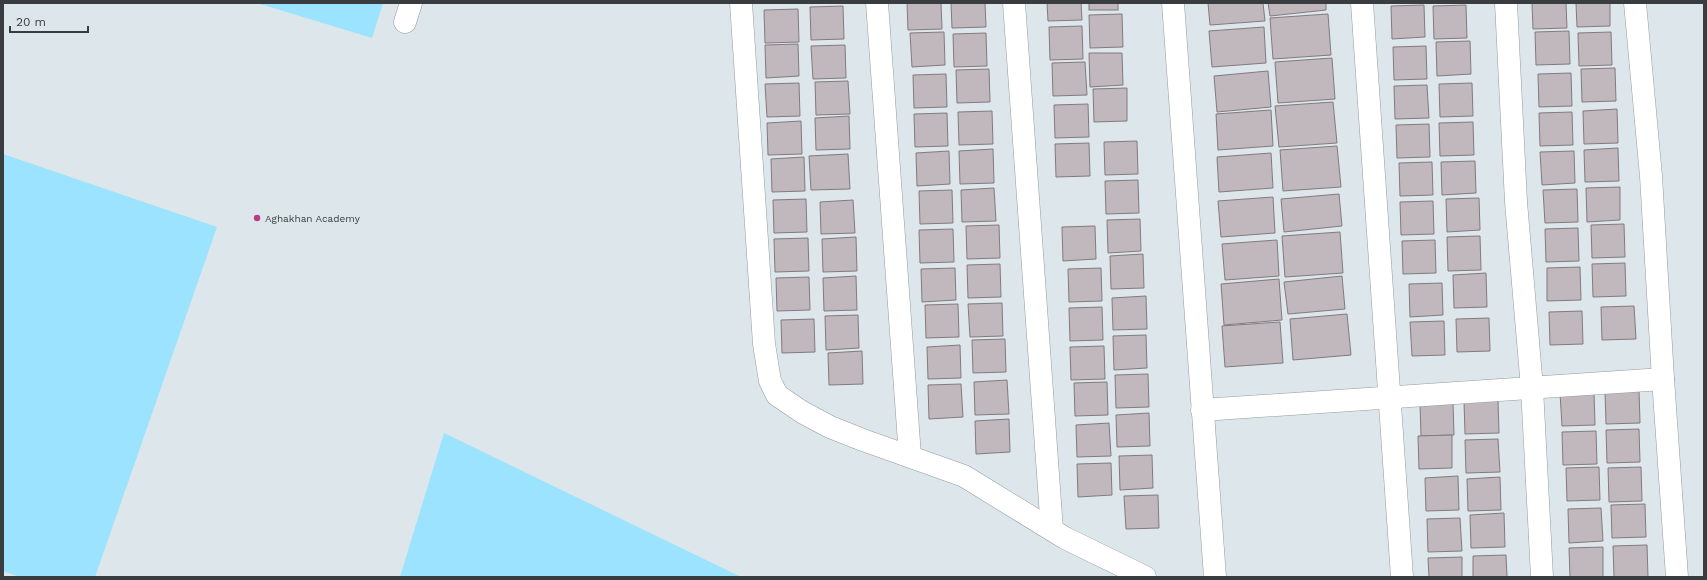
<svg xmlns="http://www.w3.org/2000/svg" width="1707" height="580" viewBox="0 0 1707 580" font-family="'Work Sans',sans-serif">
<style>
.green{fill:#9be3fe}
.building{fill:#c1b8bd;stroke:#827a7e}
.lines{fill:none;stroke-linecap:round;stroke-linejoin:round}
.minor-casing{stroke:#939c9f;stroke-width:23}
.minor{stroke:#fff;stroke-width:22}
.poi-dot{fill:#ba3b87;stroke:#dde6ea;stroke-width:1.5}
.labels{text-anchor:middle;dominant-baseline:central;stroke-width:4;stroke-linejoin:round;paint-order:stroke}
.poi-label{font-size:10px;fill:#3a3d3f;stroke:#dde6ea;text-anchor:start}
</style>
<rect width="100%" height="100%" fill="#dde6ea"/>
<g class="green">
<path d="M257,3H383L372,38Z"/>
<path d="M3,154L217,227L95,577H20L3,571Z"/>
<path d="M444,433L741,577H400Z"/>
</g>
<g class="building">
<path d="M907,3H941L942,29L908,30Z"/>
<path d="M951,3H985L986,27L952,28Z"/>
<path d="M1047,3H1081L1082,20L1048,21Z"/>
<rect x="1089" y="3" width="29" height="7"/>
<path d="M1208,3H1263L1265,21L1210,25Z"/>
<path d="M1268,3H1326V10L1270,16Z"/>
<path d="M1532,3H1566L1567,28L1533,29Z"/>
<path d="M1576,3H1610V26L1577,27Z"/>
<path d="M1424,5L1425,37L1392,39L1391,6Z"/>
<path d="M1466,5L1467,38L1434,39L1433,6Z"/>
<path d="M843,6L844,39L811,40L810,7Z"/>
<path d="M798,9L799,42L765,43L764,10Z"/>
<path d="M1122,14L1123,47L1090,48L1089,15Z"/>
<path d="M1328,14L1331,55L1273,59L1270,18Z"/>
<path d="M1082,26L1083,59L1050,60L1049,27Z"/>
<path d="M1264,27L1266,63L1212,67L1209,31Z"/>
<path d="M1569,31L1570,64L1536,65L1535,32Z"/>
<path d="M944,32L945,65L912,67L910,33Z"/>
<path d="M1611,32L1612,65L1579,66L1578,33Z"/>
<path d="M986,33L987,66L954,67L953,34Z"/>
<path d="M1470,41L1471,74L1437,76L1436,42Z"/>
<path d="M798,44L799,76L766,78L765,45Z"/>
<path d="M845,45L846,78L813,79L811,46Z"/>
<path d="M1426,46L1427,79L1394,80L1393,47Z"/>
<path d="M1089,53H1122L1123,85L1090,87Z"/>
<path d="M1332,58L1335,99L1278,103L1275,62Z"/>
<path d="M1085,62L1087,95L1053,96L1052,63Z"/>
<path d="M1615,68L1616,101L1582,102L1581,69Z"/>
<path d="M989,69L990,102L957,103L956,70Z"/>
<path d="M1268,71L1271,107L1217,112L1214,76Z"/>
<path d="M1571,73L1572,106L1539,107L1538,74Z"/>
<path d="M946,74L947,107L914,108L913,75Z"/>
<path d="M848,81L850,114L816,115L815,82Z"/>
<path d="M799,83L800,116L767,117L765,84Z"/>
<path d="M1472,83L1473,116L1440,117L1439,84Z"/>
<path d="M1427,85L1429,118L1395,119L1394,86Z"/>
<path d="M1127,88V121L1094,122L1093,89Z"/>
<path d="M1333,102L1337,143L1279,147L1275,106Z"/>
<path d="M1088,104L1089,137L1055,138L1054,105Z"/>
<path d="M1617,109L1618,143L1584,144L1583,111Z"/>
<path d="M1271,110L1273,146L1218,150L1216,114Z"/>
<path d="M992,111L993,144L959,145L958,112Z"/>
<path d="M1572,112L1573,145L1540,146L1539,113Z"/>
<path d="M947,113L948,146L915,147L914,114Z"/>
<path d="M849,116L850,149L816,150L815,118Z"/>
<path d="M801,121L802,154L768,155L767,123Z"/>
<path d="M1473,122L1474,155L1440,156L1439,123Z"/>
<path d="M1429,124L1430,157L1397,158L1396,125Z"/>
<path d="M1137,141L1138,174L1105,175L1104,142Z"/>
<path d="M1089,143L1090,176L1056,177L1055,144Z"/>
<path d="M1337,146L1341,187L1283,191L1280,150Z"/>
<path d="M1618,148L1619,181L1585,182L1584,150Z"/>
<path d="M993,149L994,183L960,184L959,151Z"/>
<path d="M949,151L950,184L917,186L916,153Z"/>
<path d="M1574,151L1575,183L1542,185L1540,152Z"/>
<path d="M1271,153L1273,188L1219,192L1217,157Z"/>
<path d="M848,154L850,189L811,190L809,156Z"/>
<path d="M804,157L805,191L772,192L771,159Z"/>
<path d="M1475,161L1476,193L1442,195L1441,162Z"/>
<path d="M1432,162L1433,195L1400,196L1399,163Z"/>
<path d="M1138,180L1139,213L1106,214L1105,181Z"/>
<path d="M1620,187V220L1587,222L1586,188Z"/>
<path d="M994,188L996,221L962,222L961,190Z"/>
<path d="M1577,189L1578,222L1545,223L1543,190Z"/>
<path d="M952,190L953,223L920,224L919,191Z"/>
<path d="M1339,194L1342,226L1284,232L1281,199Z"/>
<path d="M1273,197L1275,233L1221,237L1218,201Z"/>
<path d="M1479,198L1480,230L1447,232L1446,199Z"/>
<path d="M806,199L807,232L774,233L773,200Z"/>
<path d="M853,200L855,233L821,234L820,202Z"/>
<path d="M1433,201L1434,234L1401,235L1400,202Z"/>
<path d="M1140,219L1141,251L1108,253L1107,220Z"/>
<path d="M1624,224L1625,257L1592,258L1591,225Z"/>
<path d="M999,225L1000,258L967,259L966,226Z"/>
<path d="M1095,226L1096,259L1063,261L1062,227Z"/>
<path d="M1578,228L1579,261L1546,262L1545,229Z"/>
<path d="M953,229L954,262L920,263L919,230Z"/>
<path d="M1340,232L1343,273L1285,277L1282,236Z"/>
<path d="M1480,236L1481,270L1448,271L1447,237Z"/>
<path d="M856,237L857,271L823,272L822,239Z"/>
<path d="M808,238L809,271L775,272L774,239Z"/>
<path d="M1277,240L1279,276L1225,280L1222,244Z"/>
<path d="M1435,240L1436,273L1403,274L1402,241Z"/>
<path d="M1143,254L1144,288L1111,289L1110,256Z"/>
<path d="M1625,263L1626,296L1593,297L1592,264Z"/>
<path d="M1000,264L1001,297L968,298L967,265Z"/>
<path d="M1580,267L1581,300L1547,301V268Z"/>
<path d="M955,268L956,300L922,302L921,269Z"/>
<path d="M1101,268L1102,301L1069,302L1068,269Z"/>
<path d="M1486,273L1487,307L1454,308L1453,275Z"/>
<path d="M856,276L857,310L824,311L823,278Z"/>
<path d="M1342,276L1345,309L1288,314L1284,282Z"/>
<path d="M809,277L810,310L777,311L776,278Z"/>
<path d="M1279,279L1282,320L1224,325L1221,284Z"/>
<path d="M1442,283L1443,315L1410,317L1409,284Z"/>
<path d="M1146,296L1147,329L1113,330L1112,298Z"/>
<path d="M1002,303L1003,336L970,337L968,304Z"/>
<path d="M958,304L959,337L926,338L925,305Z"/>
<path d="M1634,306L1636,339L1602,340L1601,307Z"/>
<path d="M1102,307L1103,340L1070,341L1069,308Z"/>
<path d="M1582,311L1583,344L1550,345L1549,312Z"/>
<path d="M1347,314L1351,355L1293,360L1290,319Z"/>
<path d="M858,315L859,348L826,350L825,316Z"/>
<path d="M1489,318L1490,351L1457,352L1456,319Z"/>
<path d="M814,319L815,352L782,353L781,320Z"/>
<path d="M1444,321L1445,355L1412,356L1410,322Z"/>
<path d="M1280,322L1283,363L1225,367L1222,326Z"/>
<path d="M1146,335L1147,368L1114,370L1113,336Z"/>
<path d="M1005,339L1006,372L973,373L972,340Z"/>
<path d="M960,345L961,378L928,379L927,347Z"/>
<path d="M1104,346L1105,379L1071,380L1070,347Z"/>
<path d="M862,351L863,384L829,385L828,353Z"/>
<path d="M1148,374L1149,407L1116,408L1115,375Z"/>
<path d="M1007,380L1009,414L975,415L974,382Z"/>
<path d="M1107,382L1108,415L1075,416L1074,383Z"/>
<path d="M961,384L963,417L929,419L928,385Z"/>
<path d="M1639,390L1640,423L1606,424L1605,391Z"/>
<path d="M1594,392L1595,425L1562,426L1560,393Z"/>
<path d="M1498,400L1499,433L1465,434L1464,401Z"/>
<path d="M1453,402L1454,435L1421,436L1420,403Z"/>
<path d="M1149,413L1150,446L1117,447L1116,415Z"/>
<path d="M1009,419L1010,452L976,454L975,421Z"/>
<path d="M1109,423L1111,456L1077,457L1076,425Z"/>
<path d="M1639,429L1640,462L1607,463L1606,430Z"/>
<path d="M1596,431L1597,464L1563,465L1562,432Z"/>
<path d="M1452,435V468L1419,469L1418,436Z"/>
<path d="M1498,439L1500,472L1466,473L1465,440Z"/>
<path d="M1152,455L1153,488L1120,490L1119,456Z"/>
<path d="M1111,463L1112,495L1078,497L1077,464Z"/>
<path d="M1599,467L1600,500L1567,501L1566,468Z"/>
<path d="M1641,467L1642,501L1609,502L1608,468Z"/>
<path d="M1458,476L1459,510L1426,511L1425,478Z"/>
<path d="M1500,477L1501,510L1468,511L1467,479Z"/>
<path d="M1158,495L1159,528L1126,529L1124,496Z"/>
<path d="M1645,504L1646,537L1612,538L1611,505Z"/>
<path d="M1601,508L1603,541L1569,543L1568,509Z"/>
<path d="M1504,513L1505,547L1471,548L1470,515Z"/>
<path d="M1460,518L1462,551L1428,552L1427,519Z"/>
<path d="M1647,545L1648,577H1614L1613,546Z"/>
<path d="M1603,547V577H1570L1569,548Z"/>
<path d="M1506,555L1507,577H1473V556Z"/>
<path d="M1462,557V577H1429L1428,558Z"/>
</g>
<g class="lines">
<defs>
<g id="minor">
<path d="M741,3L764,344L770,381L777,395L802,412L830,427L863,440L964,476L1065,538L1145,577"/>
<path d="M877,3L910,456"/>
<path d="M1014,3L1052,530"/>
<path d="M1173,3L1215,577"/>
<path d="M1362,3L1402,577"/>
<path d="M1506,3L1516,202L1532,388L1542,577"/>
<path d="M1635,3L1651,176L1663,379L1677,577"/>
<path d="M405,22L411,3"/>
<path d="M1202,410L1663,379"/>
</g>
</defs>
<use href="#minor" class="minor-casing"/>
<use href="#minor" class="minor"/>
</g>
<circle class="poi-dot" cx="257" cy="218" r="4"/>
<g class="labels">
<g class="poi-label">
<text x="265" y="218">Aghakhan Academy</text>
</g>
</g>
<rect width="1707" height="580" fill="none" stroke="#3a3d3f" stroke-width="8"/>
<path d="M10 26v6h78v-6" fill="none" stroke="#3a3d3f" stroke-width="2"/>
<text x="16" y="26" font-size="12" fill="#3a3d3f" stroke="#dde6ea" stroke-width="3" paint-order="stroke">20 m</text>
</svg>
